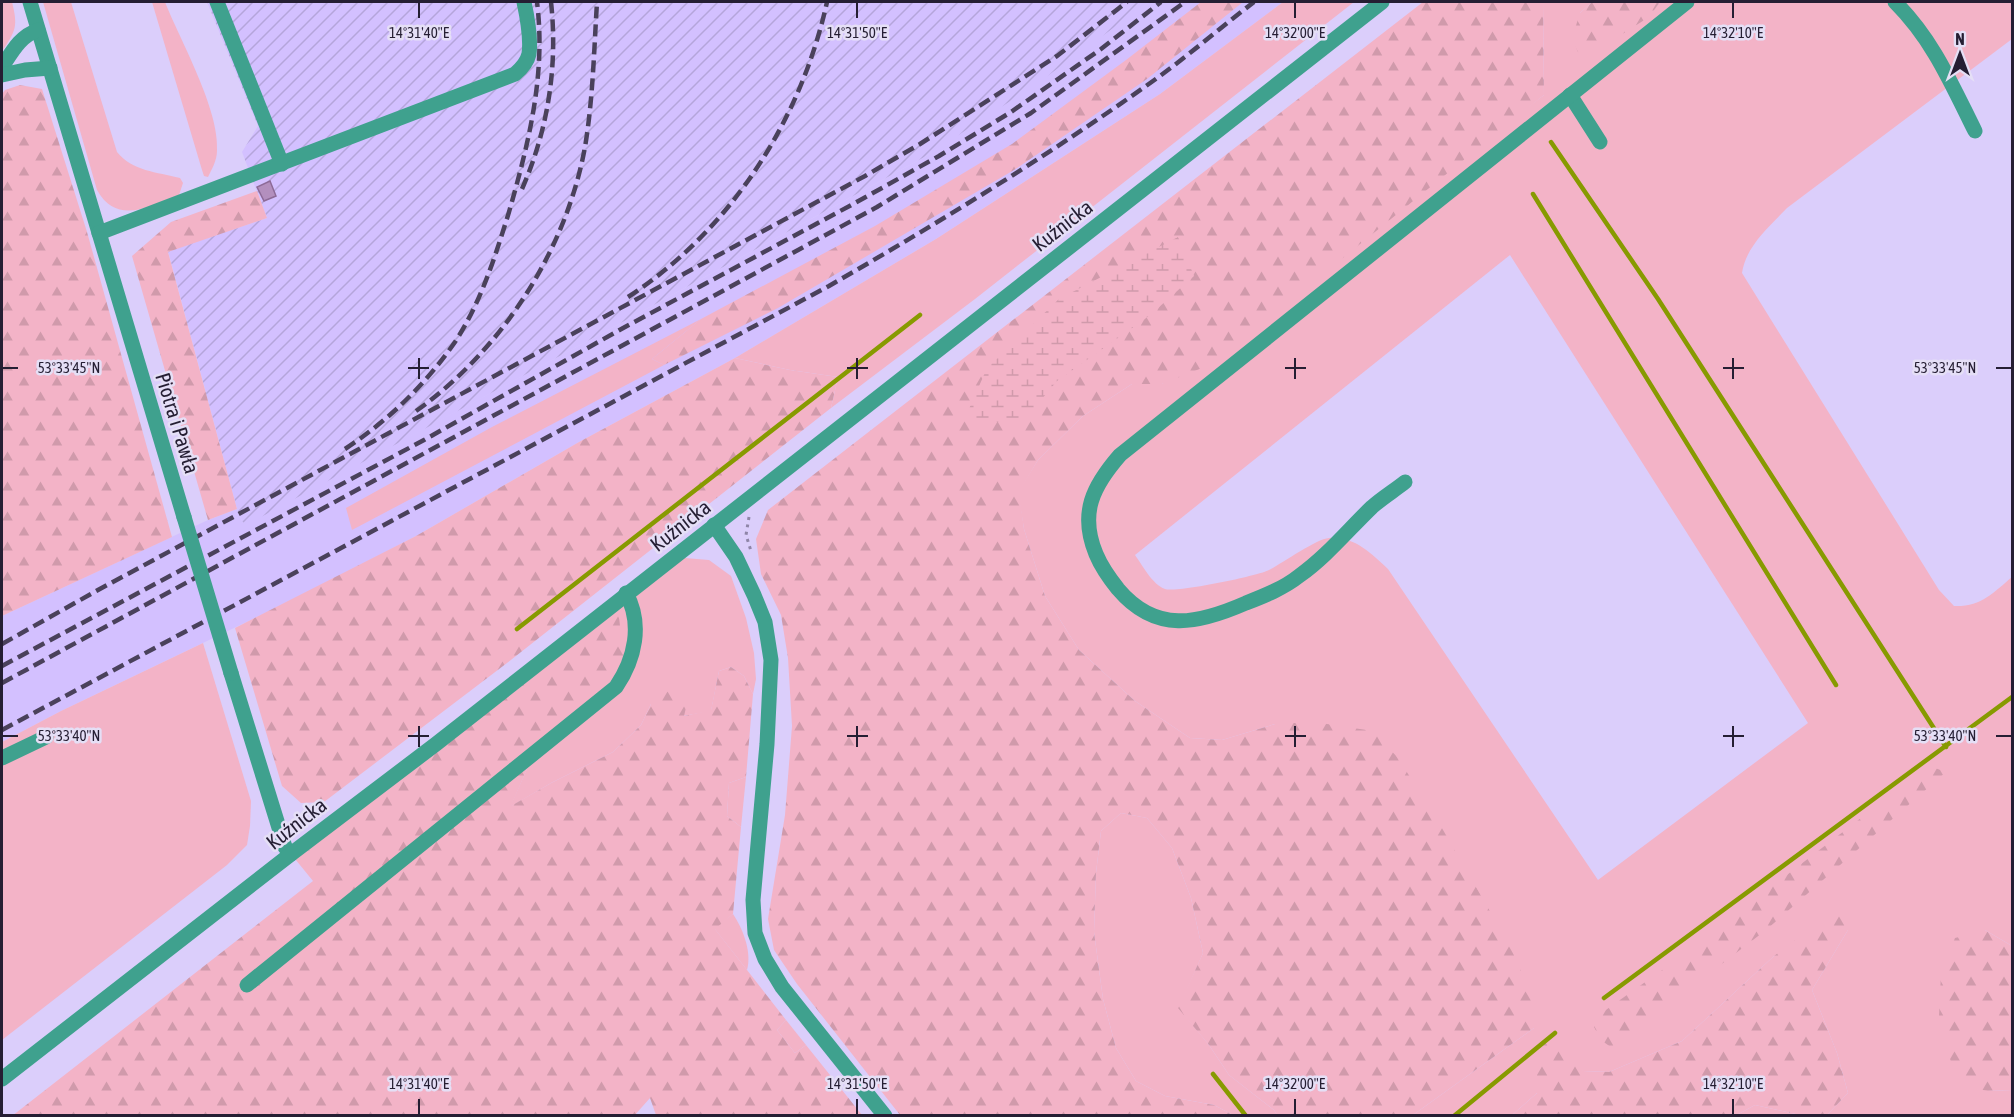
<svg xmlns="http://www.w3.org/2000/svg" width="2014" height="1117" viewBox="0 0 2014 1117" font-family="'Asap Condensed',sans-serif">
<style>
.built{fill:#d3c0ff}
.industrial{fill:url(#industrial-furrows)}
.grass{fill:#f3b3c7;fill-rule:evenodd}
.forest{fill:url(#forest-firs)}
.wetland{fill:url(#wetland-marsh)}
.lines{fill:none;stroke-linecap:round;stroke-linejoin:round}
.stream{stroke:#879a00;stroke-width:4.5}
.building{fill:#b38fbe;stroke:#8d6a97;stroke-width:1.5}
.path{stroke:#8f85a8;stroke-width:3;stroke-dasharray:3 4.5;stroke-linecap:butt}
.minor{stroke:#3fa18e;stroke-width:15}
.rail{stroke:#4a415b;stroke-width:4.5;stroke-dasharray:12 6;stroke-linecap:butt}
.minor-bridge{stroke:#3fa18e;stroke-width:15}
.ticks{fill:none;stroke:#251e33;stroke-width:2}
.labels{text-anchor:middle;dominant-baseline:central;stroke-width:5;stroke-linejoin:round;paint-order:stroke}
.street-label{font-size:21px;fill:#251e33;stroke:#e5dff6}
.ticks-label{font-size:15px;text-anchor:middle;fill:#251e33;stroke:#e5dff6;stroke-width:5;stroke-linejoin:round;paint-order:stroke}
</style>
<defs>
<pattern id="industrial-furrows" width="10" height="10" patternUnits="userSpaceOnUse" patternTransform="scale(1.5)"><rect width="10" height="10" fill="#d3c0ff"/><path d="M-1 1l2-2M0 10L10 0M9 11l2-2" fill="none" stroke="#b5a5db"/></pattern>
<pattern id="forest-firs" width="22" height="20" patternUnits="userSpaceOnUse" patternTransform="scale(1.5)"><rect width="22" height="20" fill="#f3b3c7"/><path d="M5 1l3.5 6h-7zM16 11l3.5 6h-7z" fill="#d09aab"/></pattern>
<pattern id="wetland-marsh" width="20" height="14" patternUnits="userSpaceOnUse" patternTransform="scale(1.5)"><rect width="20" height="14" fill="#f3b3c7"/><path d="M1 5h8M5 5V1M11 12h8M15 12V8" fill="none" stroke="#d09aab"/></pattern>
</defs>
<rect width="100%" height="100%" fill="#dbcefb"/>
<path class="built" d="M1149,2H1283L1160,94L936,239L735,358L579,442L416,536L305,594L61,711L2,742V616L208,520L237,509L242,521L246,524L595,337L928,155Z"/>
<path class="industrial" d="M207,2H1149L1035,85L928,155L595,337L246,525L242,521L237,509L168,251L267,218L242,152L258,126Z"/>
<g class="grass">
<path d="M2,2H12C18,26 16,31 2,51Z"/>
<path d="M43,2H71L117,152C132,171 157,172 180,178L183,183L179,195C150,206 117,226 97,190Z"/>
<path d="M152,2H165C180,40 220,110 217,151C217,160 212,169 208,177L204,176L202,170Z"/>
<path d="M1283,2H1354L975,299L831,408L838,377L790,370L735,358L936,239L1160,94Z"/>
<path d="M1543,2H1592L1580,13L1648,17L1660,2H2012V39L1787,208C1769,227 1746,246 1742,273L1939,590L1954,606C1981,607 1993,593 2012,577V946L1985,930L1988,1091L2012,1090V1115H1827L1848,1093L1837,1053L1812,990L1848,930L1774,956L1682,1041L1609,1072L1583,1071L1537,1056V1093L1512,1115H1413L1534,1028V1001L1275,724L1222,740L1190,738L1135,701L1079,650L1045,596L1024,529L1018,492L1038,460L1083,416L1132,384H1162L1544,95ZM1510,255L1808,723L1598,880L1388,569C1371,553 1354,536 1329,538C1316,539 1283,563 1269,570C1258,576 1175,593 1165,589C1152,584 1143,566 1135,555Z"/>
<path d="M701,319L652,359L664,365L352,530L346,508L492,427Z"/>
<path d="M673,557L709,560L731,576L746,618L754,653L756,679L753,694L744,676L731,667L719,671L711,711L683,716L685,706L651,704L641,725L613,752L551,783L510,807L527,769L617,600Z"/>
<path d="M203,643L251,801L250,826L247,845L227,865L2,1040V742L61,711Z"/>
<path d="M746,777L741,827L727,816L729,783Z"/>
<path d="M1121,813L1147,818L1172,848L1191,898L1203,953L1179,1008L1209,1045L1229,1075L1274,1110L1277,1115H1233L1214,1105L1165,1096L1136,1081L1116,1048L1103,999L1094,932L1096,873L1101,831Z"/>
<path d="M733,914C743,929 752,952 747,970L714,928Z"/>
<path d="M786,1020L806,1045L795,1053L777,1030Z"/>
<path d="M1755,1105L1800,1115L1735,1116Z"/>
</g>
<g class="forest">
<path d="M1201,2H1243L1147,79L1014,170L778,308L664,365L652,359L701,319L875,226L1012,144L1126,60Z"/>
<path d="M1423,2H1543L1544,95L1212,364L1162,384H1132L1083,416L1038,460L1019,492L1024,529L1045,596L1079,650L1135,701L1190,738L1222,740L1275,724L1314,722L1373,731L1398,758L1439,823L1510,946L1534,1000V1028L1413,1115H1277L1274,1110L1229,1075L1209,1045L1178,1008L1203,953L1191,898L1172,848L1147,818L1121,813L1101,831L1096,873L1094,932L1103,999L1116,1048L1136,1081L1165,1096L1214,1105L1233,1115H900L797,984L774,950L768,919L785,815L792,726L788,658L781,615L761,574L756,539L768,510Z"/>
<path d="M1592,2H1660L1649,17L1591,54L1578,52L1572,38L1580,13Z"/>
<path d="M20,85L42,89L87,232L172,537L2,616V94L5,90Z"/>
<path d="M257,191L267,218L168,252L237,509L208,520L132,256L171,222Z"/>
<path d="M735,358L790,370L838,377L831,408L507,663L324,802L301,803L282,786L235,628L416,536L579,442Z"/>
<path d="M617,600L626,678L527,769L511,806L551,783L613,752L641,725L651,704L672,688L690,691L684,716L711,710L719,671L731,667L744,676L753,694L746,777L729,783L727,816L741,827L733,914L715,929L786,1020L777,1030L795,1053L806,1045L862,1115H656L650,1098L634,1116H12L313,881L291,854Z"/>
<path d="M1935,768L1946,772L1766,930L1612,1048L1601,1040L1594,1027L1603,1012L1672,963L1861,818Z"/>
<path d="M1850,899L1848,930L1812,990L1837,1053L1848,1093L1827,1115H1800L1755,1105L1735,1116L1512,1115L1537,1093V1056L1544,1040L1572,1048L1583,1071L1609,1072L1682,1041L1774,956Z"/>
<path d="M1985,930L2012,946V1090L1988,1091L1959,1085L1947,1050L1939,1017L1941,973L1955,938Z"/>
</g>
<path class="wetland" d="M1178,237L1194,276L1149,316L1057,381L1020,425L965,418L987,368L1059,299Z"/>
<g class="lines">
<g class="stream">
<path d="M1551,142L1658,299L1946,747"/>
<path d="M1533,194L1836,685"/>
<path d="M517,629L920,315"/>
<path d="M1604,998L2012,697"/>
<path d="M1213,1074L1246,1116"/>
<path d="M1454,1116L1555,1033"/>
</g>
</g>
<path class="building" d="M270,181L276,196L264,201L257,187Z"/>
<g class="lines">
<path class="path" d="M749,517L746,535L751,551"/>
<g class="minor">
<path d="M30,2L184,517"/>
<path d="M217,2L282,164"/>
<path d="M1895,2C1933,40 1951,83 1975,131"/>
<path d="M2,67C12,52 20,36 38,30"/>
<path d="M2,75L25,70L50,68"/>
<path d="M1570,95L1600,142"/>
<path d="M99,233L515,74C521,69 527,63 529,54C531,40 527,16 524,2"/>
<path d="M1405,482C1395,490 1382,498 1372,507C1348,530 1327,556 1299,576C1284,588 1264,596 1246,603C1198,624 1156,634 1118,589C1110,579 1101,566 1096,554C1079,513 1093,486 1120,455L1687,2"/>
<path d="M714,525L736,557L754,595L765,622L771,660L767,744L753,900L755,933L765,959L782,987L885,1116"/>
<path d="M231,673L285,847L291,854"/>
<path d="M2,758L46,737"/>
<path d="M247,985L616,687C635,659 643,624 626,593"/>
<path d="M2,1079L291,854L436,744L1382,2"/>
</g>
<g class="rail">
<path d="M522,189C548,130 558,66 551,2"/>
<path d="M628,297C731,230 801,120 827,2"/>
<path d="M416,411C501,351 566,251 585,147C593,99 594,50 597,2"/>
<path d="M345,449C389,420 425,385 455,342C481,302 495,257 509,212C529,142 546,74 537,2"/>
<path d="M2,644L98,590L865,176L920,144L1057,56L1127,2"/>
<path d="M2,666L424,440L625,327L855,203L939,156L1011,112L1101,49L1161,2"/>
<path d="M2,683L877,207L1031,113L1185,2"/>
<path d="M2,730L829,286C940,222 1049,155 1153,81C1188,56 1220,28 1254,2"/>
</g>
<path class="minor-bridge" d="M184,517L231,673"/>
</g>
<path class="ticks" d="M419,3V18M857,3V18M1295,3V18M1733,3V18M419,358V379M857,358V379M1295,358V379M1733,358V379M3,368H18M408,368H429M847,368H868M1285,368H1306M1723,368H1744M1996,368H2011M419,726V747M857,726V747M1295,726V747M1733,726V747M3,736H18M408,736H429M847,736H868M1285,736H1306M1723,736H1744M1996,736H2011M419,1099V1114M857,1099V1114M1295,1099V1114M1733,1099V1114"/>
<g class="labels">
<g class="street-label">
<text transform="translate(1062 225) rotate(-38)">Kuźnicka</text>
<text transform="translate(178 423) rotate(73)">Piotra i Pawła</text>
<text transform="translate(680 525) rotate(-38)">Kuźnicka</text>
<text transform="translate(296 823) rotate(-38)">Kuźnicka</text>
</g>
</g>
<g class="ticks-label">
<text x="419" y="38">14°31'40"E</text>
<text x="857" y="38">14°31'50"E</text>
<text x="1295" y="38">14°32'00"E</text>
<text x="1733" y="38">14°32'10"E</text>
<text x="69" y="373">53°33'45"N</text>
<text x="1945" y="373">53°33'45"N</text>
<text x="69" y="741">53°33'40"N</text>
<text x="1945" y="741">53°33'40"N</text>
<text x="419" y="1089">14°31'40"E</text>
<text x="857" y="1089">14°31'50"E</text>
<text x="1295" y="1089">14°32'00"E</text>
<text x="1733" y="1089">14°32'10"E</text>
</g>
<rect width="2014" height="1117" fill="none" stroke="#251e33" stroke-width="6"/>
<g transform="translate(1960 54)" stroke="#e5dff6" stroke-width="4.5" paint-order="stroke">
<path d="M0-4.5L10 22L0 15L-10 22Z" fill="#251e33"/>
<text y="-9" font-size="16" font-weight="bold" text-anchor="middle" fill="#251e33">N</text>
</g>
</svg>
